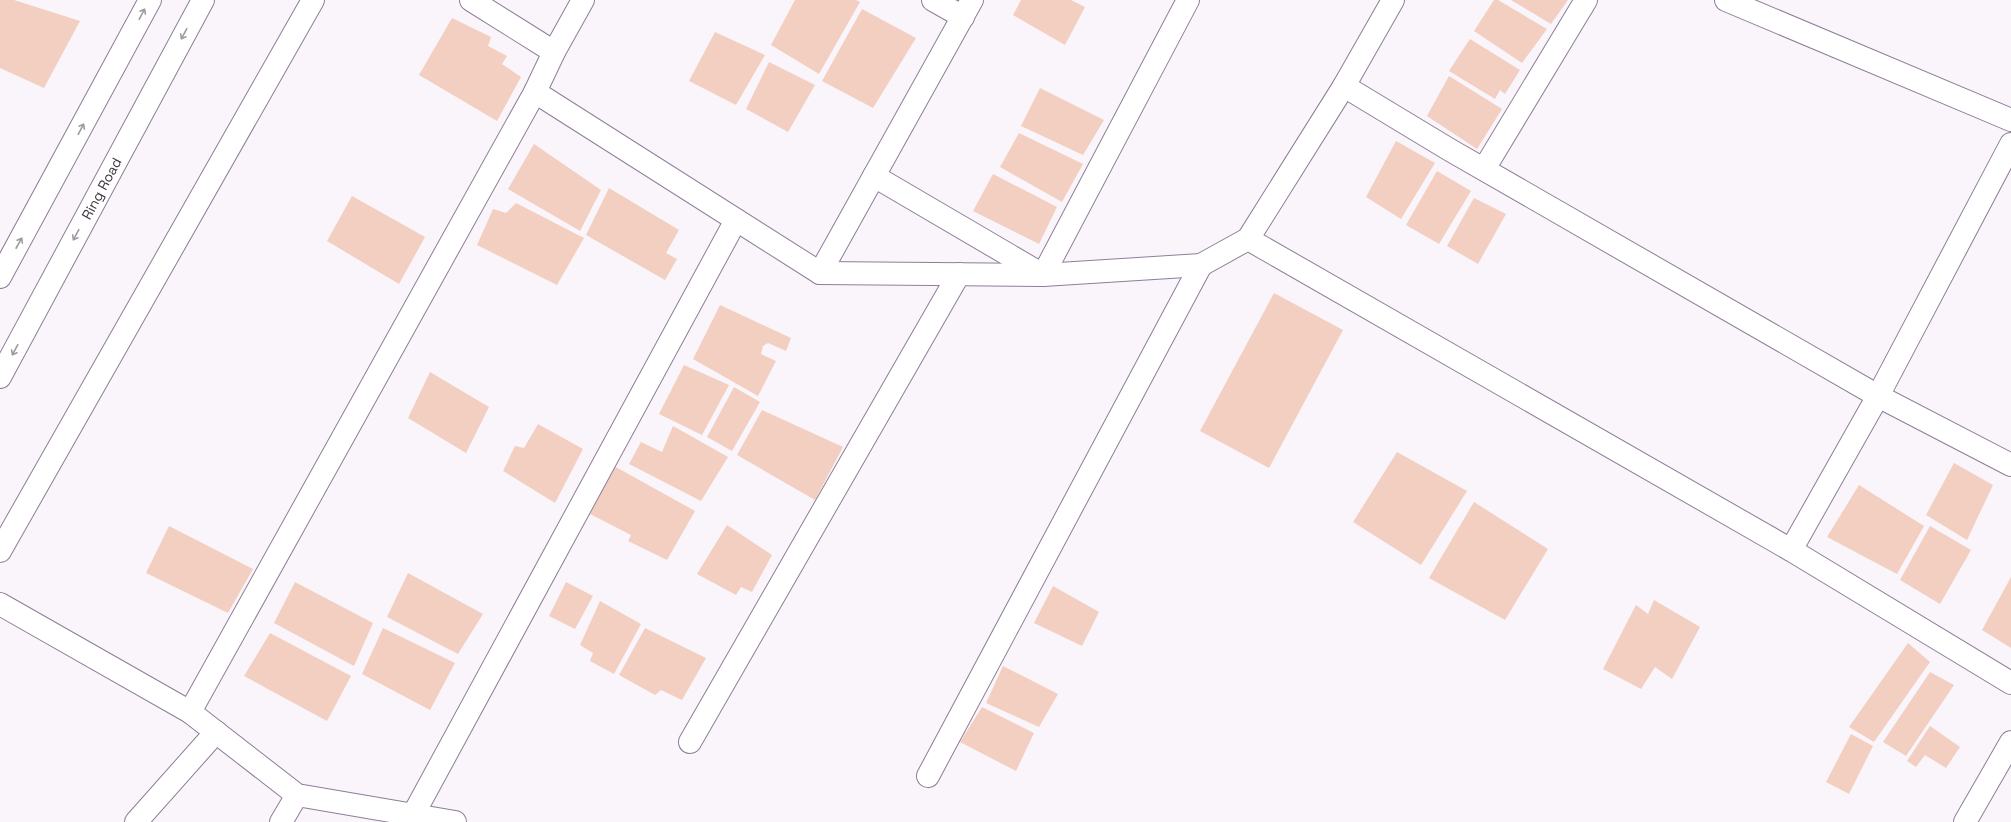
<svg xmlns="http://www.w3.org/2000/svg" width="2011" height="822" viewBox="0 0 2011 822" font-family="'Space Grotesk',sans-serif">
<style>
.building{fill:#f3cfc1}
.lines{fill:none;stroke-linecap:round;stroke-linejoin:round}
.minor-casing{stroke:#8f7d98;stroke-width:24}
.highway-casing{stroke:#8f7d98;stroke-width:24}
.minor{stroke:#fff;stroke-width:22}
.highway{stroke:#fff;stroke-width:22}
.oneway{stroke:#9e9aa0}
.labels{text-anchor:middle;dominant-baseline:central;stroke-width:3;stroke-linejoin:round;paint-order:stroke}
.street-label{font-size:14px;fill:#3e3641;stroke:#fff}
</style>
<rect width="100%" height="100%" fill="#f9f5fb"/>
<g class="building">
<path d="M0,0H14L80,21L44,88L0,68Z"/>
<path d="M795,0H856L860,2L819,74L771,45Z"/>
<path d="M1021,0H1071L1085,7L1065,45L1013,15Z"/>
<path d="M1494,0H1498L1547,29L1522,63L1474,31Z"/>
<path d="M1511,0H1568L1551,24Z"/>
<path d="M862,9L916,38L873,108L822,81Z"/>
<path d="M452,18L491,37L488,46L507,56L502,64L521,77L497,121L419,75Z"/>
<path d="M715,32L765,55L736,105L689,81Z"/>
<path d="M1470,39L1520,70L1505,94L1500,90L1495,99L1449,71Z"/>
<path d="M769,62L815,85L788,132L746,109Z"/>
<path d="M1449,76L1502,109L1477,149L1427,116Z"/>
<path d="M1040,88L1104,120L1083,155L1021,126Z"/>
<path d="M1019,133L1083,164L1062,202L1000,167Z"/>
<path d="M1396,141L1435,163L1401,219L1366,197Z"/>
<path d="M534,144L601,190L580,231L508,189Z"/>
<path d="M1437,171L1471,191L1439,244L1406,225Z"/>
<path d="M993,174L1057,207L1039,244L973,211Z"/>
<path d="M609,188L679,230L666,253L677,259L665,280L586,235Z"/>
<path d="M352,196L425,237L399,284L327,241Z"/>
<path d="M1474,198L1506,214L1478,264L1447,246Z"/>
<path d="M516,203L584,238L557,285L477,245L493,209L506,213Z"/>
<path d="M1274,293L1343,330L1269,468L1200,431Z"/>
<path d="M720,305L791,338L786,351L768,343L763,346L761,354L776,361L758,396L693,359Z"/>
<path d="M684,365L729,385L702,435L659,414Z"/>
<path d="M430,372L489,407L466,453L408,418Z"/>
<path d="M734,387L760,402L732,451L707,437Z"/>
<path d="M762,410L843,447L815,500L737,455Z"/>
<path d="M538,424L583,449L555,503L503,471L515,446L524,448Z"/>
<path d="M673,426L728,457L701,501L629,464L641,442L662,452Z"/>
<path d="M1397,452L1467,491L1421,565L1353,522Z"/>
<path d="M1954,463L1993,485L1967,540L1926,515Z"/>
<path d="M614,466L695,511L667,560L628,541L631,535L590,514Z"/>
<path d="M1859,485L1924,526L1897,574L1827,537Z"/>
<path d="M1474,502L1548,549L1505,620L1429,578Z"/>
<path d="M727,525L772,555L752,592L741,587L736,595L697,574Z"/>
<path d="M169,526L253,569L228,613L146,573Z"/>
<path d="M1930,526L1971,550L1940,604L1900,580Z"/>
<path d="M408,573L483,614L458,654L387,617Z"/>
<path d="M2011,577V648L1982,630Z"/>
<path d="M295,582L373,623L354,666L274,623Z"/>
<path d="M566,582L593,596L575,629L549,616Z"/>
<path d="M1053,586L1099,612L1082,646L1034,623Z"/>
<path d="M1654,600L1700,627L1672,679L1655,667L1641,689L1603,669L1636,605L1648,614Z"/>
<path d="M600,601L641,624L614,674L590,661L593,653L580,645Z"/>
<path d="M383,628L455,663L430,710L362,674Z"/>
<path d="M645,628L706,658L682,700L661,690L655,695L619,675Z"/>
<path d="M270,633L351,676L327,721L244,676Z"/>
<path d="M1908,643L1930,662L1874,742L1849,727Z"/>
<path d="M1003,666L1058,694L1039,727L986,703Z"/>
<path d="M1930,672L1954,685L1906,756L1883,742Z"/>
<path d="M982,707L1034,733L1016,771L960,742Z"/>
<path d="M1930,726L1960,747L1946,768L1925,755L1916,767L1907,761Z"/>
<path d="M1851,734L1873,746L1849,794L1826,782Z"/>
</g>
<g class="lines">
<defs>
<g id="minor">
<path d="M471,0L554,52L535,92L820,273L972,0"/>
<path d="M933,0L963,17"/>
<path d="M1393,0L1344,86L1248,239L1791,550L2011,683"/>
<path d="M1726,0L2011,120"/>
<path d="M554,52L583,0"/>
<path d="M1344,86L1450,150L1878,396L2011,465"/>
<path d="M1484,169L1586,0"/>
<path d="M874,176L1043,275L1188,0"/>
<path d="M820,273L1043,275L1201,265L1248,239"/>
<path d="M1791,550L1878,396L2011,144"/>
<path d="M0,551L313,0"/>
<path d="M0,604L190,712L297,795L455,822"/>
<path d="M190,712L535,92"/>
<path d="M690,742L959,274"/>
<path d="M928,776L1201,265"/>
<path d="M413,815L736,220"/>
<path d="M136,822L216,732"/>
<path d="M281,822L297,795"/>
<path d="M1965,822L2011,742"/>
</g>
<g id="highway">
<path d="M0,277L150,0"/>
<path id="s1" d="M0,377L203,0"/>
</g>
</defs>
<use href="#minor" class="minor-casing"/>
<use href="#highway" class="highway-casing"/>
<use href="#minor" class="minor"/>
<use href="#highway" class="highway"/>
</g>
<defs><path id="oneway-shaft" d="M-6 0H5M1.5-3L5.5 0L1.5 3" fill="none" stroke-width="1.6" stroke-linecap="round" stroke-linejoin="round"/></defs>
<g class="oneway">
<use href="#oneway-shaft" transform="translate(142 14) rotate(-62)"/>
<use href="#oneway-shaft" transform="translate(184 34) rotate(118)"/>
<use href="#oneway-shaft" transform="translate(81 129) rotate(-62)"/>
<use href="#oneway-shaft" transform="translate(76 235) rotate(118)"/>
<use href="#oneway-shaft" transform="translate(19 243) rotate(-61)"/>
<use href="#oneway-shaft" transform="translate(15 350) rotate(118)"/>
</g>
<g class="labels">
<g class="street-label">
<text stroke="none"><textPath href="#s1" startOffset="214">Ring Road</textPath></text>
</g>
</g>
</svg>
